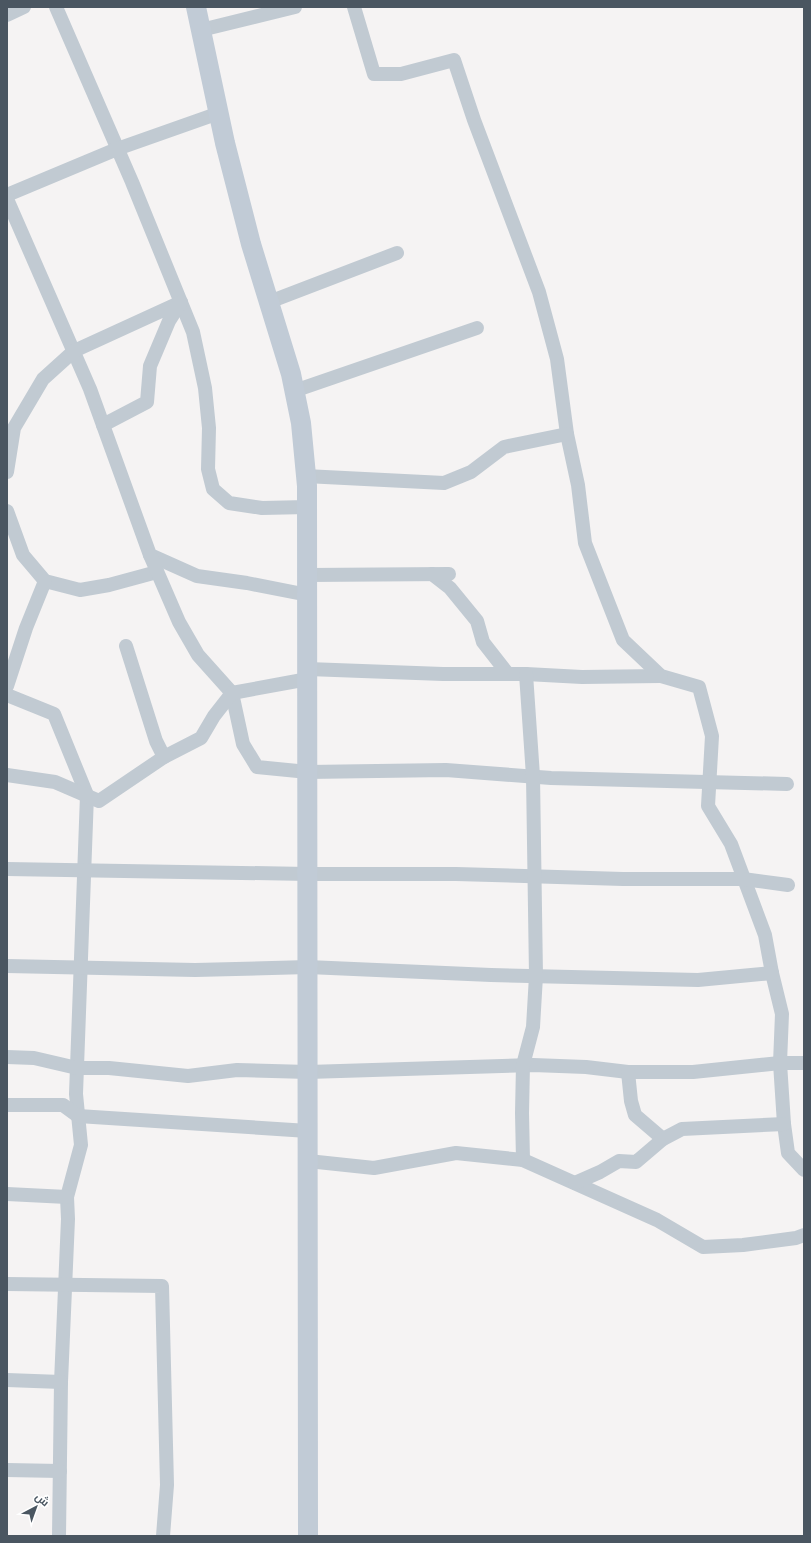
<svg xmlns="http://www.w3.org/2000/svg" width="811" height="1543" viewBox="0 0 811 1543" font-family="Manrope,Cairo,sans-serif">
<style>
.lines{fill:none;stroke-linecap:round;stroke-linejoin:round}
.minor{stroke:#c1cad2;stroke-width:14}
.secondary{stroke:#c1cbd6;stroke-width:20}
</style>
<rect width="100%" height="100%" fill="#f5f3f3"/>
<g class="lines">
<g class="minor">
<path d="M56,7L132,182L193,332L205,388L209,428L208,469L213,489L229,503L262,508L307,507"/>
<path d="M354,7L374,74H401L454,60L474,120L539,292L557,359L567,434L578,485L585,543L623,640L661,676L699,687L712,736L708,806L731,844L765,935L772,973L782,1014L780,1063L784,1124L788,1153L804,1170"/>
<path d="M7,15L24,7"/>
<path d="M201,30L295,7"/>
<path d="M7,195L117,149L219,113"/>
<path d="M7,199L90,389L150,555L197,576L247,583L308,595"/>
<path d="M269,302L397,253"/>
<path d="M294,391L477,328"/>
<path d="M7,472L14,428L43,379L74,351L181,302L169,321L150,366L147,402L103,425"/>
<path d="M305,476L444,483L471,472L504,447L567,434"/>
<path d="M7,511L23,555L45,581L80,590L109,585L157,572"/>
<path d="M150,555L179,622L198,655L232,693L243,744L257,767L308,772L446,770L551,778L787,784"/>
<path d="M432,574L450,588L477,621L483,642L508,674"/>
<path d="M308,575L449,574"/>
<path d="M126,646L156,741L164,757"/>
<path d="M308,669L443,674H526L582,677L661,676"/>
<path d="M7,686L26,628L45,581"/>
<path d="M7,695L54,714L87,795L76,1094L81,1145L67,1197L68,1219L61,1382L59,1536"/>
<path d="M7,775L55,782L99,801L164,757L201,738L214,716L232,693L308,679"/>
<path d="M7,869L308,874H456L623,879H743L788,885"/>
<path d="M7,966L195,970L308,967L491,975L698,980L772,973"/>
<path d="M7,1057L34,1058L77,1068H109L188,1076L237,1070L308,1072L533,1065L586,1067L628,1072H693L780,1063H804"/>
<path d="M628,1072L631,1101L635,1115L663,1139"/>
<path d="M7,1105H63L78,1116L308,1131"/>
<path d="M523,1160L522,1113L523,1065L533,1027L536,976L533,776L526,674"/>
<path d="M308,1161L374,1168L456,1153L523,1160L657,1220L703,1247L743,1245L796,1238L804,1235"/>
<path d="M575,1183L600,1172L619,1161L636,1162L663,1139L682,1129L784,1124"/>
<path d="M7,1194L67,1197"/>
<path d="M7,1284L162,1286L167,1485L163,1536"/>
<path d="M7,1380L61,1382"/>
<path d="M7,1470L60,1471"/>
</g>
<path class="secondary" d="M196,7L225,143L251,244L291,374L301,423L307,486L308,1536"/>
</g>
<rect width="811" height="1543" fill="none" stroke="#4a5661" stroke-width="16"/>
<g transform="translate(36 1507) rotate(41)" stroke="#ffffff" stroke-width="3" paint-order="stroke">
<path d="M0-3L7 15L0 10L-7 15Z" fill="#4a5661"/>
<text y="-6" font-size="11" font-weight="bold" text-anchor="middle" fill="#4a5661">ش</text>
</g>
</svg>
